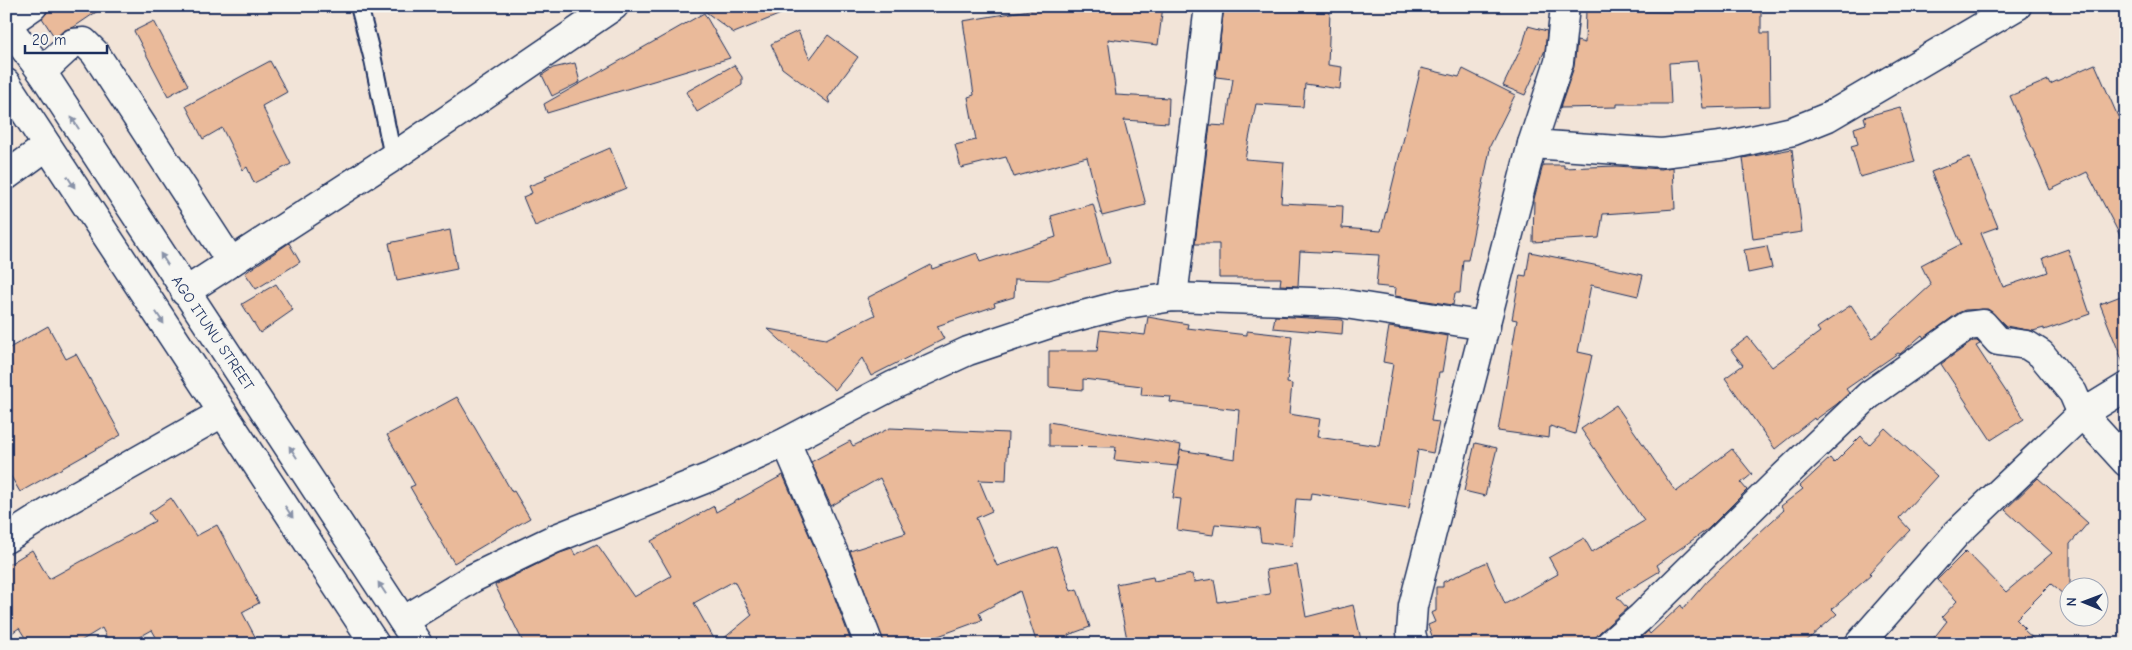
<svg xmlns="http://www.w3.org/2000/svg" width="2132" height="650" viewBox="0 0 2132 650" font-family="'Comic Neue',sans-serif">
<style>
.building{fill:#eaba9a;stroke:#1b2f5e}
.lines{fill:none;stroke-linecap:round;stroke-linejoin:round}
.lane-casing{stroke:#1b2f5e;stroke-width:20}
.street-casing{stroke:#1b2f5e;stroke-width:31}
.secondary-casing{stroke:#1b2f5e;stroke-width:31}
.lane{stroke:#f6f6f2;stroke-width:16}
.street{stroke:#f6f6f2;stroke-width:28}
.secondary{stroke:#f6f6f2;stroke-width:28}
.oneway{fill:#8892a8}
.labels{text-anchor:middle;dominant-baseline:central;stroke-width:5;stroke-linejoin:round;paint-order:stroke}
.street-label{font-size:15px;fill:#1b2f5e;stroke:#f6f6f2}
</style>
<rect width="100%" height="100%" fill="#f2e4d8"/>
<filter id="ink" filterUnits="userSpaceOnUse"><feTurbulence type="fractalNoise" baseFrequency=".02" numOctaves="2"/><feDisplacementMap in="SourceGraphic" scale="10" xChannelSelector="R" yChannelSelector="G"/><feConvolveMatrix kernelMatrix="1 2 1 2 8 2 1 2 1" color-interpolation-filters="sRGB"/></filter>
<g filter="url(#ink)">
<g class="building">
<path d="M48,6H105L74,27L63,31L55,38L42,18L47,13Z"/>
<path d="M698,6H798V7L734,33Z"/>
<path d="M1054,6H1163L1158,45L1108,39L1116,95L1169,98L1168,123L1124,120L1146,205L1102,216L1087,157L1014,177L1006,157L961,168L955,145L976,140L968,97L974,95L963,21Z"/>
<path d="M1224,6H1239V10L1330,12L1328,65L1342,67L1340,89L1305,84L1303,107L1256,104L1245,159L1284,162L1281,203L1343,206L1342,228L1381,231L1421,68L1459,77L1463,69L1515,95L1489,148L1490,149L1468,260H1463L1460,293H1455L1453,305L1395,296L1396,288L1376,286L1379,255L1300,251L1298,286L1280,285L1281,278H1219V244H1195L1210,125L1226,126L1233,79L1216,77Z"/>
<path d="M1671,6H1711V10L1761,9V33H1769L1770,106L1703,108L1697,61L1669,63L1671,104H1617V107L1560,108L1574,67L1577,41L1585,43L1586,9H1620V11L1671,12Z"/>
<path d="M704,13L730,58L547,113L544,104Z"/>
<path d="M154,21L188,85L168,96L134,31Z"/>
<path d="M1528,26L1547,31L1545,50L1525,95L1503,86L1523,44Z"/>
<path d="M798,31L810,59L828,35L858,57L828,98L830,104L782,68L771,44Z"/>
<path d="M270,61L287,92L262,106L291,164L254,183L247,167L243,170L222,128L203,139L186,106Z"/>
<path d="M575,63L580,82L552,96L542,75L553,68Z"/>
<path d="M2095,64L2126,135V247L2087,172L2050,190L2010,96L2048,80L2050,84Z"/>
<path d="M734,65L742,77V85L697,112L686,92Z"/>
<path d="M1900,107L1915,162L1860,177L1851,146L1858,144L1854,128L1866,124L1864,117Z"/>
<path d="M610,148L626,188L535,226L523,197L532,193L529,186L547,179L545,176Z"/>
<path d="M1792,149L1802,232L1753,239L1743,158Z"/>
<path d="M1969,157L1998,227L1981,233L2003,287L2048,272L2043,258L2068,249L2090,314L2044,330V328L2033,331L2006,326L1988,309L1965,310L1958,313L1924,338L1922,335L1900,354L1898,353L1846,389L1849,393L1837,404L1815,420L1814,418L1775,449L1725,378L1743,365L1731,350L1748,337L1772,367L1820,332L1817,328L1851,305L1873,338L1931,285L1921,265L1961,244L1931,172Z"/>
<path d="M1543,165H1564V168L1616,166L1661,169L1673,167L1675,209L1603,214L1599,238L1533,242L1534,199Z"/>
<path d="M1093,204L1110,263L1049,280L1015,279L1014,297L994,303L995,306L937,326L944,339L871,376L862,358L835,390L768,329L826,339L875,315L867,298L931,265L932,269L977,253L980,262L1056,237L1051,216Z"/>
<path d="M450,230L457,269L397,281L389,243Z"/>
<path d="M289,243L300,262L256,289L245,273Z"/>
<path d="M1767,246L1772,268L1748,273L1744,250Z"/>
<path d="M1530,252L1643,275L1638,296L1591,285L1578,352L1592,355L1575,434L1550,426L1549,438L1498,431L1517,320L1512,319L1520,275L1526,276Z"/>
<path d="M276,284L293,310L260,333L242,304Z"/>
<path d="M2126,294V365H2124L2100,304Z"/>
<path d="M1275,316L1343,320L1342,334L1273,328Z"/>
<path d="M1148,317L1188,324L1187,328L1247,335V331L1292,336L1287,383L1292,384L1289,414L1320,419L1317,437L1379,446L1393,364L1383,362L1389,327L1448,336L1442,372H1439L1431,421L1439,422L1433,453L1418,450L1409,508L1311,493L1310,500L1296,499L1292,546L1261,542L1259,528L1215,524L1213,535L1177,530L1181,499L1173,498L1180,450L1235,459L1239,410L1170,402L1171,397L1141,395L1142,386L1083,379V390L1049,387V351H1097L1100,330L1145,335Z"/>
<path d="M48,326L66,359L76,354L121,435L20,492L6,468V350Z"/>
<path d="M1973,341H1977L1980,344L1976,346L2024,419L1991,440L1941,364Z"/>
<path d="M457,397L512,492L514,491L530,518L454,563L410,487L415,485L387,435Z"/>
<path d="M1616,405L1676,492L1732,449L1752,474L1741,483L1747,490L1708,529L1657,565L1660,571L1617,597L1627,608L1600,632L1595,638V644H1435L1428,625L1435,622L1431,613L1436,611V587H1443V582L1487,562L1505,604L1558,574L1549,558L1584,538L1592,552L1644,521L1581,429Z"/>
<path d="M1049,422L1181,445L1177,466L1114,460L1116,447L1049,446Z"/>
<path d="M890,428L1008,433L1006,481L979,480L992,511L976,518L997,566L1056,546L1071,591L1077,589L1090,627L1068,635L1072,644H1037L1020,591L979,613L982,620L933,638L935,644H884L850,551L906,533L880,478L831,506L811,462L850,441L853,446Z"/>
<path d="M1885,428L1937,476L1899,518L1910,530L1869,573L1871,575L1832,609L1837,614L1803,644H1634L1648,631L1650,634L1681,605L1683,609L1707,581L1784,510L1781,506L1803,489L1800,486L1830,458L1834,463L1861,436L1869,445Z"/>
<path d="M1475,443L1497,448L1485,496L1464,491Z"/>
<path d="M783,475L824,569L852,644H717L752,615L734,581L694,603L717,644H524L495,585L560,553L572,549L575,555L597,544L634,597L671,576L651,541L714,506L716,512Z"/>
<path d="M2038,478L2088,523L2070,544V600L2051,584L2016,619L2025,628L2023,629L2039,644H1929L1947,621L1942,617L1957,601L1937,580L1966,551L2006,592L2052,553L2005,510Z"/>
<path d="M171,498L196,536L217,525L259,603L242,612L259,644H160L152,630L127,644H110L102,628L76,644H29L19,628L6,637V566L32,550L49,579L155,521L149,513Z"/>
<path d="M1297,565L1306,617L1353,605L1362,644H1128L1116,584L1153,577L1154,581L1192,574L1194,582L1214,579L1218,602L1270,594L1266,570Z"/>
</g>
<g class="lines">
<defs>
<path id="lane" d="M359,6L373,60L393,157"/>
<g id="street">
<path d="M7,24L33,6"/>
<path d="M42,72L73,43L84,42L95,53L231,262"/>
<path d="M1532,144L1662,153L1729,145L1793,131L1828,117L2017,6"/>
<path d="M6,176L47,146"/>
<path d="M185,292L393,157L614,6"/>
<path d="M1173,297L1209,6"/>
<path d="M786,442L838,563L869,644"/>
<path d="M6,539L63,503L222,413"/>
<path d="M403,621L473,578L554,539L710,477L786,442L894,385L968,351L1049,324L1121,305L1173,297L1339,303L1486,326"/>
<path d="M1414,644L1411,633L1413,606L1532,144L1559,62L1565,6"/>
<path d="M1610,644L1641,617L1779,481L1869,395L1967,326L1983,324L1998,341L2027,345L2041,354L2073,393L2082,414L2126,462"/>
<path d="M1859,644L1957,533L2082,414L2126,387"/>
</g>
<g id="secondary">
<path d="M6,24L42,72L418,644"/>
<path d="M6,83L375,644"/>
</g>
</defs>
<use href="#lane" class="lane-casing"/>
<use href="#street" class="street-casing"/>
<use href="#secondary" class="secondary-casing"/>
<use href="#lane" class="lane"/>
<use href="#street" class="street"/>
<use href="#secondary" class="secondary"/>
</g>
<defs><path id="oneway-solid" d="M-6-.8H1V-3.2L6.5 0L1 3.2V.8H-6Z" transform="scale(1.25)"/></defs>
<g class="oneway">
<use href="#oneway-solid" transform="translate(75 123) rotate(-123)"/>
<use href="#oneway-solid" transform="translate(71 182) rotate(57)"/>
<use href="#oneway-solid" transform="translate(164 259) rotate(-123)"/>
<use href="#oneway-solid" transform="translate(160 318) rotate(57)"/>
<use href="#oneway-solid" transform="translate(293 452) rotate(-123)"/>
<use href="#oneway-solid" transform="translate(289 512) rotate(56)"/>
<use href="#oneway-solid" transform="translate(382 588) rotate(-123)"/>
</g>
</g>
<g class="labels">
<g class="street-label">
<text transform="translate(213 333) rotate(56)">AGO ITUNU STREET</text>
</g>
</g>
<rect width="2132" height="650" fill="none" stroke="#f6f6f2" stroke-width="25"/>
<rect x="12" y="12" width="2107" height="625" fill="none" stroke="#1b2f5e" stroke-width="2" filter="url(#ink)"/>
<g transform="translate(2084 602) rotate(271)"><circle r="24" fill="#f6f6f2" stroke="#9ea6b7"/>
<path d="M0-4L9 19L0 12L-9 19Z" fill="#1b2f5e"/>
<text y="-8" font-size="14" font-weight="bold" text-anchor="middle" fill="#1b2f5e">N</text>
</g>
<path d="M25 45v8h82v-8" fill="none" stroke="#1b2f5e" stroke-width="2.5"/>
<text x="32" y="45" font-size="15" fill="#1b2f5e" stroke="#f6f6f2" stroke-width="4" paint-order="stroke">20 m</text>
</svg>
